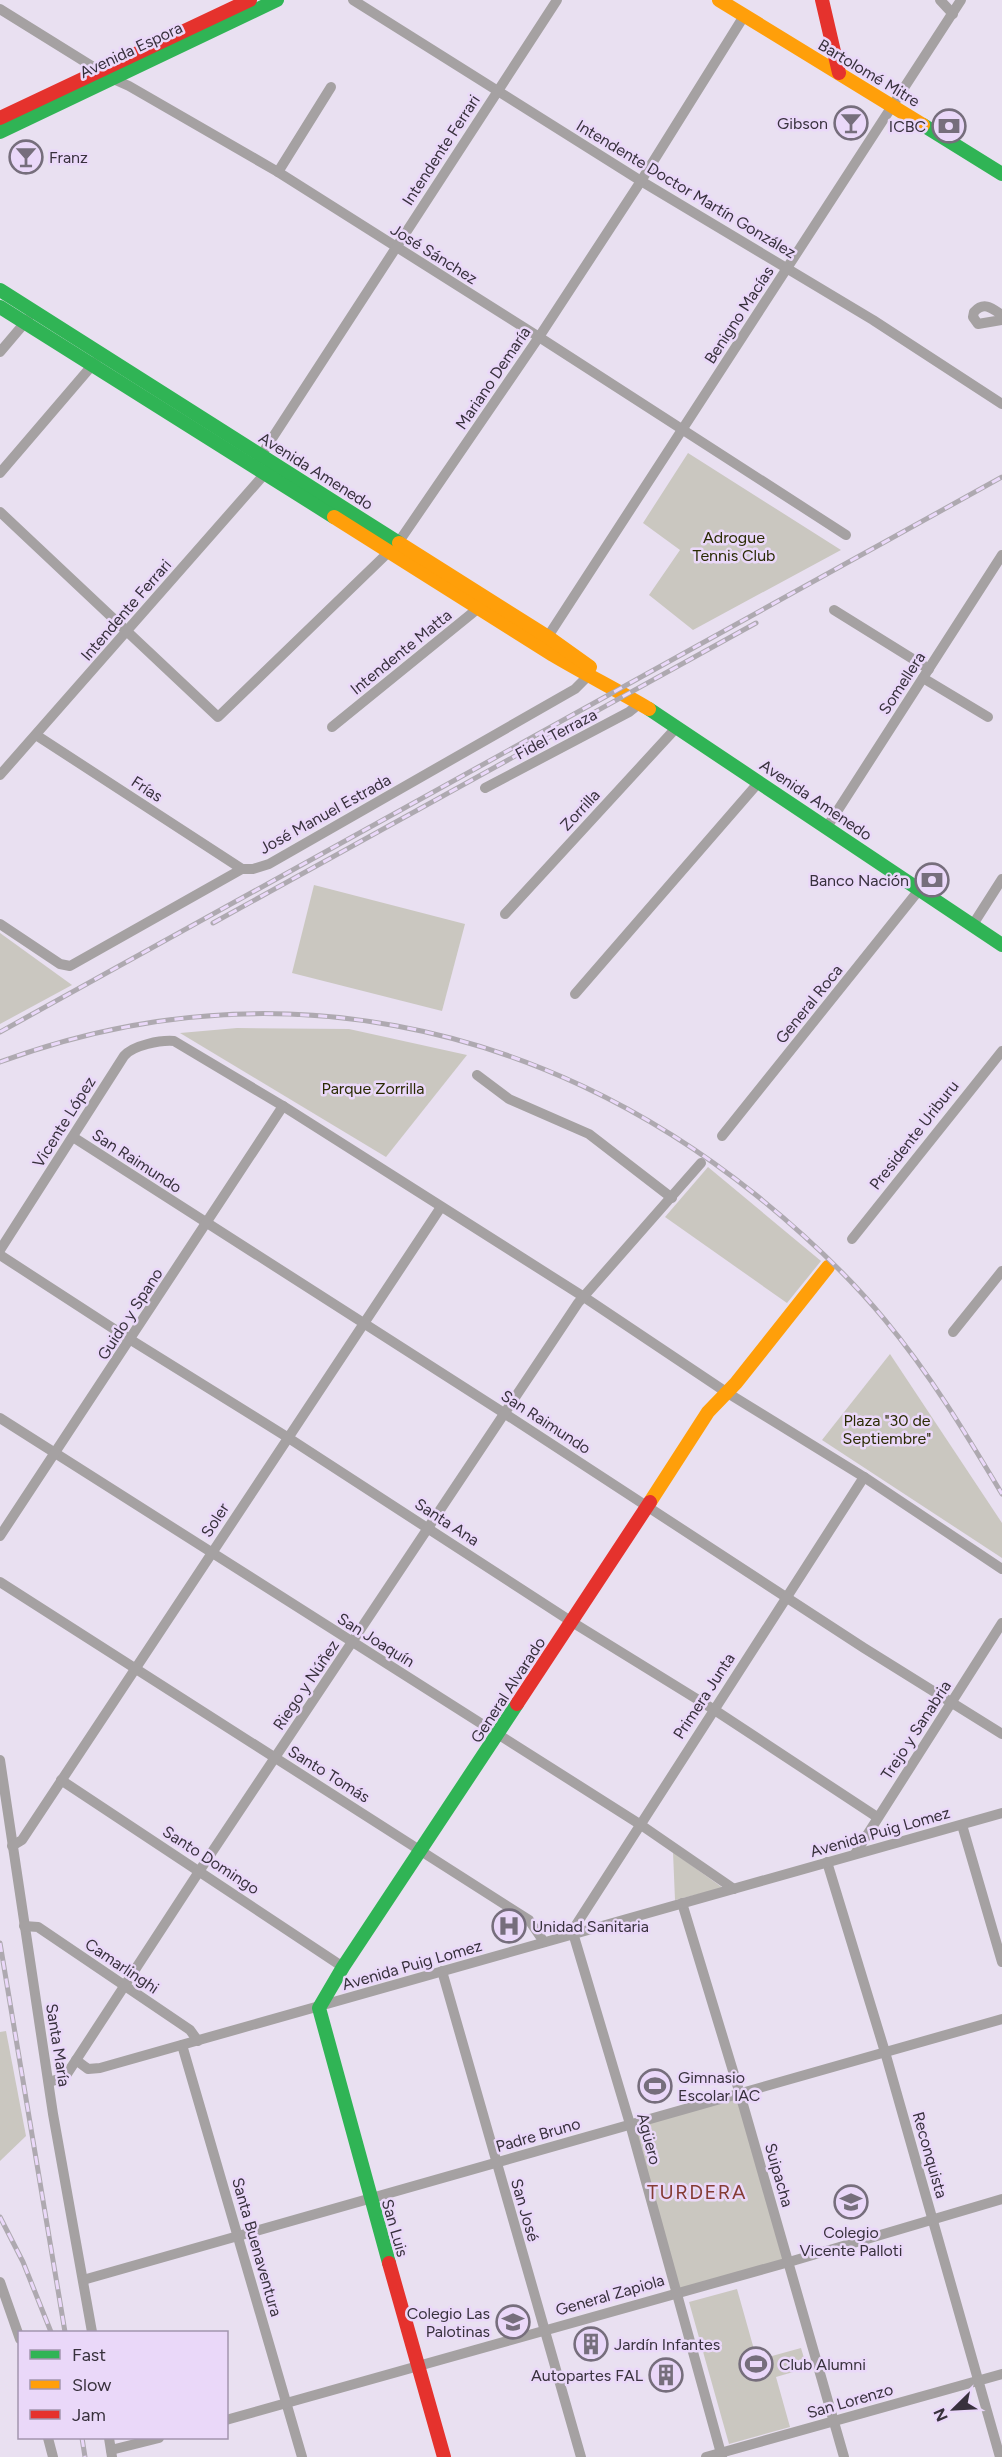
<svg xmlns="http://www.w3.org/2000/svg" width="1002" height="2457" viewBox="0 0 1002 2457" font-family="Figtree,sans-serif">
<style>
.green{fill:#cac7c0}
.lines{fill:none;stroke-linecap:round;stroke-linejoin:round}
.street{stroke:#a5a1a2;stroke-width:10}
.fast{stroke:#30b455;stroke-width:14}
.slow{stroke:#ff9f0a;stroke-width:14}
.jam{stroke:#e5322d;stroke-width:14}
.rail-casing{stroke:#aea9b0;stroke-width:5}
.rail{stroke:#ead8f9;stroke-width:3;stroke-dasharray:9;stroke-linecap:butt}
.labels{text-anchor:middle;dominant-baseline:central;stroke-width:5;stroke-linejoin:round;paint-order:stroke}
.street-label{font-size:16px;fill:#38313d;stroke:#ead8f9}
.poi-label{font-size:16px;fill:#38313d;stroke:#ead8f9;text-anchor:end}
.park-label{font-size:16px;fill:#2a2b03;stroke:#ead8f9}
.quarter-label{font-size:20px;letter-spacing:1.5px;fill:#843c34;stroke:#ead8f9}
</style>
<rect width="100%" height="100%" fill="#e9e0f1"/>
<g class="green">
<path d="M688,453L841,550L693,630L649,595L680,550L643,523Z"/>
<path d="M314,885L465,924L442,1011L292,973Z"/>
<path d="M0,933L72,985L0,1024Z"/>
<path d="M237,1028L349,1029L467,1055L386,1157L180,1033Z"/>
<path d="M708,1167L821,1261L787,1303L665,1217Z"/>
<path d="M890,1354L1002,1523V1558L822,1440Z"/>
<path d="M673,1852L723,1888L675,1900Z"/>
<path d="M6,2031L26,2136L0,2161V2032Z"/>
<path d="M740,2094L789,2262L675,2293L630,2124Z"/>
<path d="M737,2289L757,2360L801,2348L807,2368L776,2377L790,2427L729,2444L689,2302Z"/>
</g>
<g class="lines">
<g class="street">
<path d="M353,0L641,181L873,320L1002,404"/>
<path d="M940,0L953,14"/>
<path d="M0,9L111,78L129,86L278,172L539,337L846,535"/>
<path d="M278,172L331,87"/>
<path d="M1002,315C992,308 984,301 974,312L973,317L978,324L1002,320"/>
<path d="M0,352L28,319"/>
<path d="M258,460L557,0"/>
<path d="M0,473L95,362"/>
<path d="M0,512L218,717L398,543L539,337L641,181L744,16"/>
<path d="M834,610L929,669"/>
<path d="M545,641L961,0"/>
<path d="M923,678L988,717"/>
<path d="M332,727L481,606"/>
<path d="M36,735L242,869"/>
<path d="M0,775L269,469"/>
<path d="M485,788L629,712L639,704"/>
<path d="M827,827L1002,555"/>
<path d="M505,914L677,727"/>
<path d="M0,924L60,964L70,966L242,869H253L269,864L575,689L588,676"/>
<path d="M972,926L1002,879"/>
<path d="M575,994L759,782"/>
<path d="M477,1075L509,1099L589,1134L672,1198"/>
<path d="M722,1136L919,890"/>
<path d="M73,1137L504,1413L864,1648L1002,1734"/>
<path d="M852,1239L1002,1051"/>
<path d="M0,1250L124,1056C133,1045 161,1040 174,1041L283,1106L584,1297L726,1392L864,1477L1002,1569"/>
<path d="M0,1255L131,1340L287,1437L572,1622L713,1709L877,1817"/>
<path d="M953,1332L1002,1271"/>
<path d="M0,1418L641,1825L734,1889"/>
<path d="M0,1536L283,1106"/>
<path d="M0,1582L529,1920L544,1942"/>
<path d="M0,1760L53,2114L92,2332"/>
<path d="M61,1780L343,1967"/>
<path d="M962,1825L1002,1962"/>
<path d="M12,1846L22,1840L441,1207"/>
<path d="M855,1854L1002,1623"/>
<path d="M827,1862L885,2052L1000,2457"/>
<path d="M682,1903L740,2094L844,2457"/>
<path d="M24,1926L38,1927L190,2030L198,2041"/>
<path d="M442,1971L581,2457"/>
<path d="M182,2045L302,2457"/>
<path d="M76,2060L88,2069L100,2068L1002,1813"/>
<path d="M49,2082L65,2077L200,1870L578,1303L701,1163"/>
<path d="M83,2280L1002,2019"/>
<path d="M0,2282L20,2339"/>
<path d="M226,2420L789,2262L1002,2199"/>
<path d="M48,2438L53,2457"/>
<path d="M109,2438L112,2457"/>
<path d="M111,2450L159,2438"/>
<path d="M706,2457L1002,2374"/>
<path d="M722,2457L630,2124L573,1933L576,1925L864,1477"/>
</g>
<g class="fast">
<path d="M923,125L1002,174"/>
<path d="M0,132L277,0"/>
<path d="M0,290L399,543"/>
<path d="M0,307L334,517"/>
<path d="M649,709L1002,945"/>
<path d="M389,2263L319,2008L343,1967L517,1704"/>
</g>
<g class="slow">
<path d="M719,0L923,125"/>
<path d="M334,517L553,655C585,674 617,690 649,709"/>
<path d="M399,543L548,637L590,667"/>
<path d="M650,1502L708,1412L736,1383L828,1267"/>
</g>
<g class="jam">
<path d="M822,0L839,73"/>
<path d="M0,118L250,0"/>
<path d="M517,1704L650,1502"/>
<path d="M389,2263L444,2457"/>
</g>
<defs>
<g id="rail">
<path d="M213,923L756,623"/>
<path d="M0,1032L1002,477"/>
<path d="M0,1062C266,964 537,1019 756,1195C803,1233 847,1274 885,1320C930,1374 966,1434 1002,1494"/>
<path d="M0,1943L65,2332"/>
<path d="M0,2217L23,2262L51,2332"/>
<path d="M82,2438L85,2457"/>
</g>
</defs>
<use href="#rail" class="rail-casing"/>
<use href="#rail" class="rail"/>
</g>
<defs>
<symbol id="bar-ring" viewBox="-11 -11 22 22"><circle r="9.5" fill="#ead8f9" stroke="#766e7c" stroke-width="1.5"/><path d="M-6-5H6L.8 .8V4.5H3.5V6h-7V4.5H-.8V.8Z" fill="#766e7c"/></symbol>
<symbol id="bank-ring" viewBox="-11 -11 22 22"><circle r="9.5" fill="#ead8f9" stroke="#766e7c" stroke-width="1.5"/><path d="M-6-4H6V4H-6ZM0-2.3a2.3 2.3 0 1 0 0 4.6a2.3 2.3 0 1 0 0-4.6Z" fill="#766e7c"/></symbol>
<symbol id="hospital-ring" viewBox="-11 -11 22 22"><circle r="9.5" fill="#ead8f9" stroke="#766e7c" stroke-width="1.5"/><path d="M-5-5h3v3.5h4V-5h3V5h-3V1.5h-4V5h-3Z" fill="#766e7c"/></symbol>
<symbol id="stadium-ring" viewBox="-11 -11 22 22"><circle r="9.5" fill="#ead8f9" stroke="#766e7c" stroke-width="1.5"/><path d="M0-5a6.5 5 0 1 0 0 10a6.5 5 0 1 0 0-10ZM-3.5-1.8h7v3.6h-7Z" fill="#766e7c"/></symbol>
<symbol id="school-ring" viewBox="-11 -11 22 22"><circle r="9.5" fill="#ead8f9" stroke="#766e7c" stroke-width="1.5"/><path d="M0-5L7-2L0 1L-7-2ZM-4 1L0 2.5L4 1V4Q0 6-4 4Z" fill="#766e7c"/></symbol>
<symbol id="building-ring" viewBox="-11 -11 22 22"><circle r="9.5" fill="#ead8f9" stroke="#766e7c" stroke-width="1.5"/><path d="M-4-6H4V6H1V3H-1V6H-4ZM-2.5-4.3h1.7v1.8h-1.7ZM.8-4.3h1.7v1.8H.8ZM-2.5-1h1.7V.8h-1.7ZM.8-1h1.7V.8H.8Z" fill="#766e7c"/></symbol>
</defs>
<g fill-rule="evenodd">
<use href="#bar-ring" x="832" y="104" width="38" height="38"/>
<use href="#bank-ring" x="930" y="107" width="38" height="38"/>
<use href="#bar-ring" x="7" y="138" width="38" height="38"/>
<use href="#bank-ring" x="913" y="861" width="38" height="38"/>
<use href="#hospital-ring" x="490" y="1907" width="38" height="38"/>
<use href="#stadium-ring" x="636" y="2067" width="38" height="38"/>
<use href="#school-ring" x="832" y="2183" width="38" height="38"/>
<use href="#school-ring" x="494" y="2303" width="38" height="38"/>
<use href="#building-ring" x="572" y="2325" width="38" height="38"/>
<use href="#stadium-ring" x="737" y="2345" width="38" height="38"/>
<use href="#building-ring" x="647" y="2356" width="38" height="38"/>
</g>
<g class="labels">
<g class="street-label">
<text transform="translate(131 50) rotate(-25)">Avenida Espora</text>
<text transform="translate(869 73) rotate(31)">Bartolomé Mitre</text>
<text transform="translate(441 150) rotate(-57)">Intendente Ferrari</text>
<text transform="translate(686 189) rotate(31)">Intendente Doctor Martín González</text>
<text transform="translate(434 254) rotate(32)">José Sánchez</text>
<text transform="translate(739 315) rotate(-57)">Benigno Macías</text>
<text transform="translate(493 378) rotate(-56)">Mariano Demaría</text>
<text transform="translate(316 471) rotate(32)">Avenida Amenedo</text>
<text transform="translate(126 610) rotate(-49)">Intendente Ferrari</text>
<text transform="translate(401 652) rotate(-39)">Intendente Matta</text>
<text transform="translate(902 683) rotate(-57)">Somellera</text>
<text transform="translate(556 734) rotate(-28)">Fidel Terraza</text>
<text transform="translate(147 789) rotate(33)">Frías</text>
<text transform="translate(816 800) rotate(34)">Avenida Amenedo</text>
<text transform="translate(580 810) rotate(-47)">Zorrilla</text>
<text transform="translate(325 814) rotate(-29)">José Manuel Estrada</text>
<text transform="translate(809 1004) rotate(-51)">General Roca</text>
<text transform="translate(64 1122) rotate(-58)">Vicente López</text>
<text transform="translate(914 1135) rotate(-52)">Presidente Uriburu</text>
<text transform="translate(137 1161) rotate(33)">San Raimundo</text>
<text transform="translate(130 1314) rotate(-57)">Guido y Spano</text>
<text transform="translate(546 1422) rotate(33)">San Raimundo</text>
<text transform="translate(215 1520) rotate(-57)">Soler</text>
<text transform="translate(447 1522) rotate(33)">Santa Ana</text>
<text transform="translate(376 1640) rotate(32)">San Joaquín</text>
<text transform="translate(306 1685) rotate(-56)">Riego y Núñez</text>
<text transform="translate(508 1690) rotate(-57)">General Alvarado</text>
<text transform="translate(704 1696) rotate(-57)">Primera Junta</text>
<text transform="translate(916 1730) rotate(-57)">Trejo y Sanabria</text>
<text transform="translate(329 1774) rotate(32)">Santo Tomás</text>
<text transform="translate(880 1832) rotate(-16)">Avenida Puig Lomez</text>
<text transform="translate(211 1860) rotate(33)">Santo Domingo</text>
<text transform="translate(412 1965) rotate(-16)">Avenida Puig Lomez</text>
<text transform="translate(122 1966) rotate(34)">Camarlinghi</text>
<text transform="translate(58 2045) rotate(81)">Santa María</text>
<text transform="translate(538 2135) rotate(-16)">Padre Bruno</text>
<text transform="translate(649 2139) rotate(75)">Agüero</text>
<text transform="translate(930 2155) rotate(74)">Reconquista</text>
<text transform="translate(779 2175) rotate(74)">Suipacha</text>
<text transform="translate(525 2210) rotate(74)">San José</text>
<text transform="translate(395 2228) rotate(74)">San Luis</text>
<text transform="translate(257 2247) rotate(74)">Santa Buenaventura</text>
<text transform="translate(610 2295) rotate(-16)">General Zapiola</text>
<text transform="translate(850 2401) rotate(-16)">San Lorenzo</text>
</g>
<g class="poi-label">
<text x="828" y="123">Gibson</text>
<text x="926" y="126">ICBC</text>
<text x="49" y="157" text-anchor="start">Franz</text>
<text x="909" y="880">Banco Nación</text>
<text x="532" y="1926" text-anchor="start">Unidad Sanitaria</text>
<text x="678" y="2077" text-anchor="start">Gimnasio<tspan x="678" dy="18">Escolar IAC</tspan></text>
<text x="851" y="2232" text-anchor="middle">Colegio<tspan x="851" dy="18">Vicente Palloti</tspan></text>
<text x="490" y="2313">Colegio Las<tspan x="490" dy="18">Palotinas</tspan></text>
<text x="614" y="2344" text-anchor="start">Jardín Infantes</text>
<text x="779" y="2364" text-anchor="start">Club Alumni</text>
<text x="643" y="2375">Autopartes FAL</text>
</g>
<g class="park-label">
<text x="734" y="537">Adrogue<tspan x="734" dy="18">Tennis Club</tspan></text>
<text x="373" y="1088">Parque Zorrilla</text>
<text x="887" y="1420">Plaza "30 de<tspan x="887" dy="18">Septiembre"</tspan></text>
</g>
<g class="quarter-label">
<text x="697" y="2192">TURDERA</text>
</g>
</g>
<rect x="18" y="2331" width="210" height="108" fill="#ead8f9" stroke="#a395ae" stroke-width="1.5"/>
<rect x="30" y="2350" width="30" height="9" fill="#30b455" stroke="#a395ae" stroke-width="1.5"/>
<text x="72" y="2361" font-size="18" fill="#38313d">Fast</text>
<rect x="30" y="2380" width="30" height="9" fill="#ff9f0a" stroke="#a395ae" stroke-width="1.5"/>
<text x="72" y="2391" font-size="18" fill="#38313d">Slow</text>
<rect x="30" y="2410" width="30" height="9" fill="#e5322d" stroke="#a395ae" stroke-width="1.5"/>
<text x="72" y="2421" font-size="18" fill="#38313d">Jam</text>
<g transform="translate(954 2409) rotate(246)" stroke="#ead8f9" stroke-width="4.5" paint-order="stroke">
<path d="M0-4.5L10 22L0 15L-10 22Z" fill="#38313d"/>
<text y="-9" font-size="16" font-weight="bold" text-anchor="middle" fill="#38313d">N</text>
</g>
</svg>
